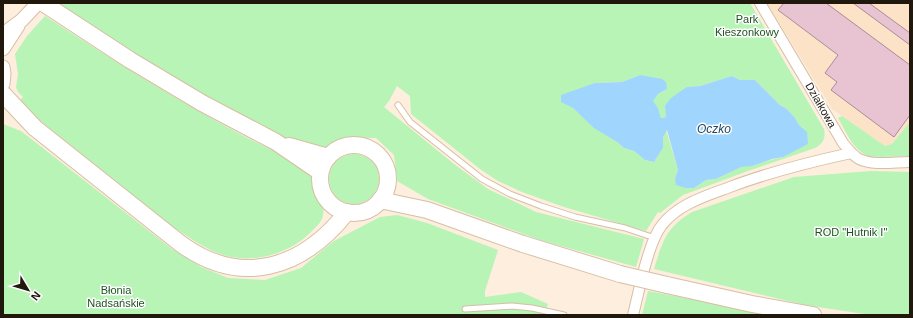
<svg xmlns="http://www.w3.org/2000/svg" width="913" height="318" viewBox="0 0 913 318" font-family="Helvetica,sans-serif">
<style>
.built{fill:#fce3c8}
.green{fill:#b7f4b6;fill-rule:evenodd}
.water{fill:#a0d6fd}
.building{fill:#e8c4d3;stroke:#ac8a98}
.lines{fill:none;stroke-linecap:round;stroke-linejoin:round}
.service-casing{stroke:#d7bfa4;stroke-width:7}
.minor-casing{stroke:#d7bfa4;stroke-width:12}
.tertiary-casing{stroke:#d7bfa4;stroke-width:15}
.primary-casing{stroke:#d7bfa4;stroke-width:18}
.service{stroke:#fff;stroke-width:5}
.minor{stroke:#fff;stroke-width:10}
.tertiary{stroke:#fff;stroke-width:13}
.primary{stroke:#fff;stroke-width:16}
.primary-bridge-casing{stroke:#d7bfa4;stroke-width:18;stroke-linecap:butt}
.primary-bridge{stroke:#fff;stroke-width:16}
.labels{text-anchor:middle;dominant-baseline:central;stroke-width:3;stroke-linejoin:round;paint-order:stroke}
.park-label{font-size:11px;fill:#1e5221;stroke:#fefefe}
.street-label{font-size:11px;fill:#20170d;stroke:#fefefe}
.water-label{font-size:12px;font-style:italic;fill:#204863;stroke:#fefefe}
</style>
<rect width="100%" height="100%" fill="#fdeedd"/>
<path class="built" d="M767,3H910V122L892,144L885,146L832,109Z"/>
<g class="green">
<path d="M58,3H750L824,129C826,138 823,144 815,148L748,171L683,195L660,213L658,212L646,231L564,207L522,192L498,181L480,169L411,114L410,96L397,86L389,101L384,107L454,164L488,189L536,212L644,239L636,267L540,240L428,199L397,181L394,155L376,138H360L355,145L342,147L331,153L300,149L52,10ZM640,75L667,89L658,94L652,101L658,108L661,118L666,117L687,87L700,86L732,76L740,80H755L780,105L787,109L795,118L799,125L803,128L783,157L740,167L716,179L706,180L694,188L675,178L678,170L666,130L663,137V148L654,162L645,160L634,151L624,148L617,142L595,128L573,108L595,83L622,82Z"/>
<path d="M45,16C108,57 171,97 238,133C260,145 284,155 307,166C313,174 314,182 317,191C320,199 325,206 323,215C322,222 316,227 311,232C291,252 261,262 232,257C209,253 189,237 170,225L18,103L23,97L18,92L16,87L18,74L15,54L27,36Z"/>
<path d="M842,116L885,146L892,144L910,122V156C899,156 879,158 869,156C853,151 846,131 838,118Z"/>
<path d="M3,124L21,131L172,249L201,267L228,278L265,280L301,268L334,241L380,217L397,215L427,223L498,250L485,291V297L521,292L548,304L544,315H3Z"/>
<circle cx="354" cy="179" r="25"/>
<path d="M871,171L910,172V315H871L805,305L654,269C663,240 666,228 692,212L794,177Z"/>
<path d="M648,291L776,315H642Z"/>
</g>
<path class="water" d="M640,75L662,79L666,82L667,89L658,94L653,101L658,108L661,118L666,117L665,106L670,99L678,93L687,87L700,86L732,76L740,80H755L780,105L787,109L795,118L799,125L807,132L808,144L783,157L772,159L752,166L741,167L716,179L706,180L694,188H686L676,185L675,178L678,170L667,130L663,137V148L654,162L645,160L634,151L624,148L617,142L594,128L573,108L561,102V95L595,83L622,82Z"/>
<g class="building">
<path d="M784,3H826L910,65V115L894,137L831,90L837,82L825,73L838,55L778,10Z"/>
<path d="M853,3H869L910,33V45Z"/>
</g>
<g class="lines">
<defs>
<g id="service">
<path d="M398,105L410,122L482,179L510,194L541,206L575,217L625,228L655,238"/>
<path d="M465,309L512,306L532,308L564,315"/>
</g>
<g id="minor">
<path d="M760,3L843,143C848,149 852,155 859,159C874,166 894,162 910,162"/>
<path d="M633,315C639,292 648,242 662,225C678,204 706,196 730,187C769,172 810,162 851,153"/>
</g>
<g id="tertiary">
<path d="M3,34L22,20L38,3"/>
<path d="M3,49L18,26"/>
<path d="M3,67L4,74L3,84"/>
</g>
<g id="primary">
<path d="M43,3L130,60L202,103L276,142L320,172"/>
<path d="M3,94L35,128L181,244C242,288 303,268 347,212"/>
<circle cx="354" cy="179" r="34"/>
<path d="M289,146L328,157"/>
<path d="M380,200L427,210L523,244L620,274"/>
<path d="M667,285L752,304L813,315"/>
</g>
</defs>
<use href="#service" class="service-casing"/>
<use href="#minor" class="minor-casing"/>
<use href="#tertiary" class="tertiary-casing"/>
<use href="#primary" class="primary-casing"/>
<use href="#service" class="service"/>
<use href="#minor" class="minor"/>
<use href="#tertiary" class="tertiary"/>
<use href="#primary" class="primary"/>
<defs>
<path id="primary-bridge" d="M620,274L667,285"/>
</defs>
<use href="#primary-bridge" class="primary-bridge-casing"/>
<use href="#primary-bridge" class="primary-bridge"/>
</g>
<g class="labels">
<g class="park-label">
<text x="747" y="19">Park<tspan x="747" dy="13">Kieszonkowy</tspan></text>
<text x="851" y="232">ROD "Hutnik I"</text>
<text x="116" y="290">Błonia<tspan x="116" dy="13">Nadsańskie</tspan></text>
</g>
<g class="street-label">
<text transform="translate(821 105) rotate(60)">Działkowa</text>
</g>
<g class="water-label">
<text x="714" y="129">Oczko</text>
</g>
</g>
<rect width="913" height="318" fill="none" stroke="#20170d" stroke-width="8"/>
<g transform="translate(28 290) rotate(128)" stroke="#fefefe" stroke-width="3" paint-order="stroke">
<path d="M0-3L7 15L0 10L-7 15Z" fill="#20170d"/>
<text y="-6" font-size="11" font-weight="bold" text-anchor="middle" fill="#20170d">N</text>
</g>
</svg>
